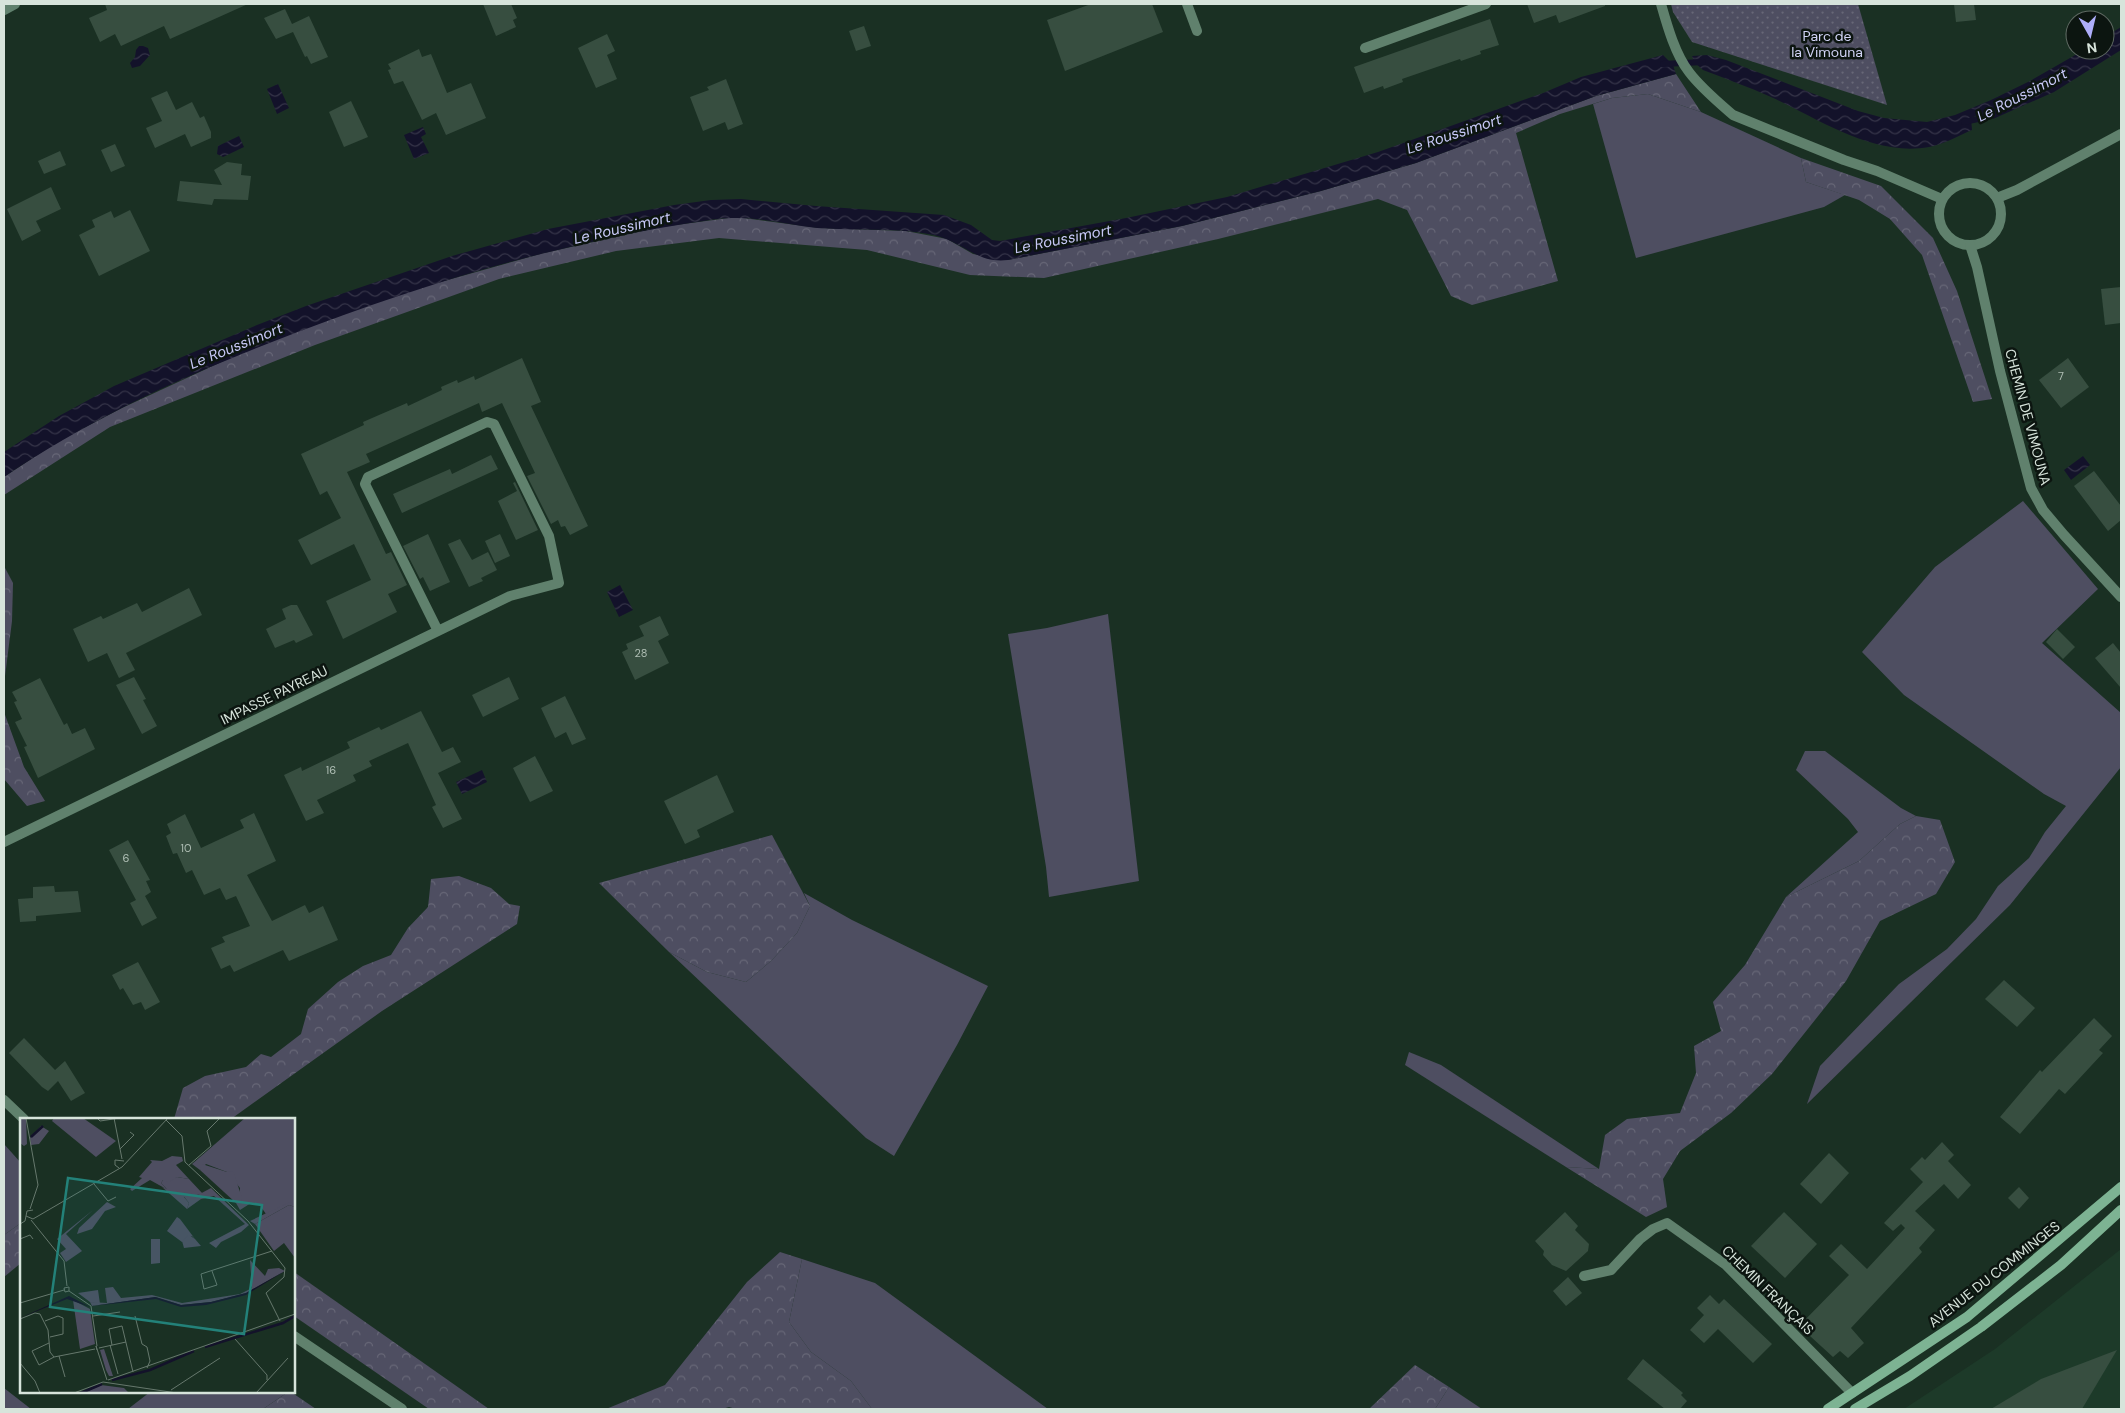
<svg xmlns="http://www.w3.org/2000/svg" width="2125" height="1413" viewBox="0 0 2125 1413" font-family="'DM Sans',sans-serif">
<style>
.built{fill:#1d3a29}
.grass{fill:#4e4e61}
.forest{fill:url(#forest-crowns)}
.park{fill:url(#park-dots)}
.water{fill:url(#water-waves)}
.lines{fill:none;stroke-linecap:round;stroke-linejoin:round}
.stream{stroke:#13122a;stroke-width:6}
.building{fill:#374e40}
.minor{stroke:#60816d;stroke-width:10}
.tertiary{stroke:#60816d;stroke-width:10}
.secondary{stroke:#7db393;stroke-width:10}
.labels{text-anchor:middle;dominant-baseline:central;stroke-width:5;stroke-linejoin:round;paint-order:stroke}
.number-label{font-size:11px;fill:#afbeb4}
.park-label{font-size:14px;fill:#d2d4f6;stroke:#0c1510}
.street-label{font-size:14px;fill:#d7e4db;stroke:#0c1510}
.water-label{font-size:15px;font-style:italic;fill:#c7c8f6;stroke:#0c1510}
.inset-river{fill:none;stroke:#13122a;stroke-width:2.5}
.inset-road{fill:none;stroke:#66786d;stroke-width:1}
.view{fill:#238179;fill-opacity:0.15;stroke:#238179;stroke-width:2.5}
.inset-edge{fill:none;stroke:#d7e4db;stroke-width:2.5}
</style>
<defs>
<pattern id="forest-crowns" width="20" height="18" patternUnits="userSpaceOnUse" patternTransform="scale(1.25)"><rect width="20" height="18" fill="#4e4e61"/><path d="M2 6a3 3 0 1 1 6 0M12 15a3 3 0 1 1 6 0" fill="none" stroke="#676777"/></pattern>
<pattern id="park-dots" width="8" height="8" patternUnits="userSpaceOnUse" patternTransform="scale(1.25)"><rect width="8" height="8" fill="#4e4e61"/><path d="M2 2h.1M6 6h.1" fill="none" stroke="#676777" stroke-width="1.8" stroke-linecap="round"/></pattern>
<pattern id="water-waves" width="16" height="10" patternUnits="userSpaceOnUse" patternTransform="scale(1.25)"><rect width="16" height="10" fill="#13122a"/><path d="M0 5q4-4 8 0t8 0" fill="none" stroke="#353448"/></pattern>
</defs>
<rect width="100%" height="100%" fill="#1a3023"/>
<path class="built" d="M2121,1249V1409H1904L1995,1349Z"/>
<g class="grass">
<path d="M1648,94L1701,112L1801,158L1806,182L1845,195L1824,207L1636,258L1593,104L1612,98Z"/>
<path d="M2023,501L2098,589L2042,643L2121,713V767L2010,905L1807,1104L1820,1066L1899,984L1947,949L1976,919L1998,886L2029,858L2045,832L2066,806L2044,794L1904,695L1862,652L1935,567Z"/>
<path d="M1108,614L1139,881L1049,897L1046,867L1008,634L1047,628Z"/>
<path d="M1805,751H1825L1901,808L1916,816L1900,824L1859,861L1786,897L1858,832L1848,819L1796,770Z"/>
<path d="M804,893L852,920L988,986L957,1045L894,1156L866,1138L669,952L707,972L746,982L771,961L797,933L810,906Z"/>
<path d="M1409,1052L1441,1065L1599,1169L1566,1167L1405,1065Z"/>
<path d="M4,1144L21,1163V1223L4,1235Z"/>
<path d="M802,1259L875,1283L1048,1409H872L851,1381L811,1352L789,1322Z"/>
<path d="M1449,1387L1482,1409H1435Z"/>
<path d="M4,1388L31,1409H4Z"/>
<path d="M150,1392H288L263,1409H128Z"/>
</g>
<g class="forest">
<path d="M1676,74L1701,112L1648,94L1612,98L1560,114L1516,133L1558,281L1472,305L1451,296L1407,210L1378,199L1218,239L1044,278L970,275L867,250L719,238L616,251L499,279L315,345L110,427L4,495V477L57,442L122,408L230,358L320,322L405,292L544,253L661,227L736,217L819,228L906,231L947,239L973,254L1008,260L1182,226L1321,191L1416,163L1596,96Z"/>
<path d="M1801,158L1881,186L1933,238L1957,291L1992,399L1973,402L1922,255L1890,219L1859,200L1806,182Z"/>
<path d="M4,566L13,583L12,621L4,684Z"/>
<path d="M4,712L24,767L45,801L27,806L4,779Z"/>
<path d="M1916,816L1940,820L1955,862L1936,894L1880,921L1846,981L1772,1074L1731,1113L1680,1151L1663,1179L1667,1207L1646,1217L1566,1167L1599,1169L1605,1135L1627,1119L1680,1113L1696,1073L1694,1046L1721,1031L1713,1002L1745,965L1786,897L1859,861L1900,824Z"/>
<path d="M772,835L810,906L797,933L771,961L746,982L707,972L669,952L599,883Z"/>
<path d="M459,876L491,888L509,904L520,906L517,924L382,1011L231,1119H174L183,1088L205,1076L246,1067L261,1054L271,1057L301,1034L308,1009L338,982L363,966L391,955L408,928L428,907L431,879Z"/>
<path d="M21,1223V1263L4,1277V1235Z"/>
<path d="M780,1252L802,1259L789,1322L811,1352L851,1381L872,1409H736L729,1407L722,1409H606L665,1385L747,1282Z"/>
<path d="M294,1272L472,1397L489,1409H429L294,1316Z"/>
<path d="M1415,1365L1449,1387L1435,1409H1369Z"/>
<path d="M288,1392H291L316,1409H263Z"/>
</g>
<path class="park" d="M1671,4H1858L1887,105L1692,42L1673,12Z"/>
<g class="water">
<path d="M2121,27V50L2054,92L1993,119L1989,110L1971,118L1972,130C1958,136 1944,144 1929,147C1873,157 1819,119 1771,97C1749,87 1726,79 1703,70L1694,62L1692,56L1707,55L1726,60L1858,111L1884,118L1927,122L1955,115L1991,100L2030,81L2084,50H2105V37Z"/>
<path d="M139,46H143L148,48L150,55L140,66L132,68L130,63L135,57L136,50Z"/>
<path d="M1663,55L1673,65L1676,74L1596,96L1416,163L1321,191L1182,226L1008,260C977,264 963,242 934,235C896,227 856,231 817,228C789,225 761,217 732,218C718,218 704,221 690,223C650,229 610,237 570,247C474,269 382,300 290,335C190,373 92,417 4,477V452L59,416L114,386L257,325L306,306L452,256L548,229L674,205L711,200L741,199L816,206L944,215L971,225L992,240L1000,241L1126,218L1227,197L1378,152L1543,93L1581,77Z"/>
<path d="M278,84L289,108L277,114L267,89Z"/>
<path d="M423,127L426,134L421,137L429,153L414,159L404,135Z"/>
<path d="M239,136L244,147L223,157L217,154L218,146Z"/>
<path d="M2083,456L2090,465L2071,480L2064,470Z"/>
<path d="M620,585L633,610L619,617L607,592Z"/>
<path d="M482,770L487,782L462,794L456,782Z"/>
</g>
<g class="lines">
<g class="stream">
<path d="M1663,64L1703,62"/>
<path d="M1964,122L1978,119L1996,109"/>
</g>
</g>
<g class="building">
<path d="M105,4H248L170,39L164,26L121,46L115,34L100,42L89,18L107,10Z"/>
<path d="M483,4H511L517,18L513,20L516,27L496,36Z"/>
<path d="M1091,4H1152L1163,32L1065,71L1047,20Z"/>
<path d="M1527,4H1605V6L1559,23L1556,15L1534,23Z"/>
<path d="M1954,4H1974L1976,20L1956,22Z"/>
<path d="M285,9L292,24L309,16L328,57L311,64L307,56L305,57L293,32L276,39L264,18Z"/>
<path d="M1490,19L1499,45L1480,51L1481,54L1461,61L1460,59L1402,79L1403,82L1384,89L1383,86L1364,93L1354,67Z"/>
<path d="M864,26L871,46L856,51L849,31Z"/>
<path d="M607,34L615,51L607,55L617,79L596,88L578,48Z"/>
<path d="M419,49L422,57L431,54L447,93L471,83L486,118L446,135L436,113L422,120L403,81L394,84L388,70L391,69L388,64Z"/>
<path d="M726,79L743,124L728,130L725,122L703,131L690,97L709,90L707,87Z"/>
<path d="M167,91L176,110L192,102L200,118L204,116L211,132V138L191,147L185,134L155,148L146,128L162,121L151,98Z"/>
<path d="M351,101L368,137L344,147L329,112Z"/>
<path d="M115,144L125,166L111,172L101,150Z"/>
<path d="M60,151L66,165L44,174L38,161Z"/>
<path d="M227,162L242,164L241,175L251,176L248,200L214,199L212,205L177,201L180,181L222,185L214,170Z"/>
<path d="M51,187L61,209L36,221L41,231L22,241L7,209Z"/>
<path d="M130,210L150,251L99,276L79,235L95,227L92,220L111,211L114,218Z"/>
<path d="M2121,287V323L2105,325L2101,289Z"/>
<path d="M522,358L541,402L531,406L588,526L570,535L565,526L561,527L558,520L551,524L527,476L535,473L502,403L482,412L479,403L366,454L370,462L347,472L386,554L391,552L407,585L388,594L397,612L343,639L326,601L371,580L354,544L311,565L298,540L341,518L327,491L320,495L301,454L364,425L363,422L379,415L407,403L408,406L442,390L441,387L457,380L458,383L474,376L475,380Z"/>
<path d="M2068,358L2089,387L2061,408L2039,380Z"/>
<path d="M491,455L498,469L402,513L393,494L450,469L452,474Z"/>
<path d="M2094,471L2121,506V520L2108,531L2074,486Z"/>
<path d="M515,482L538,530L516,540L498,501L517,491L513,483Z"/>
<path d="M428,534L450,582L430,591L423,577L420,579L403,546Z"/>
<path d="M500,534L510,556L495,563L485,541Z"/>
<path d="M460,539L472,560L488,552L497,570L481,578L483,581L469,587L448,544Z"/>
<path d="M189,588L202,615L126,653L135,670L119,678L107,653L88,662L73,629L101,616L103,619L137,603L142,612Z"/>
<path d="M291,605H297L313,635L296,643L294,640L275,648L266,629L286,619L282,609Z"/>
<path d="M660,616L669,635L658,641L669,663L635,680L622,652L628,649L626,644L644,636L639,626Z"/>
<path d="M2057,629L2075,647L2063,659L2046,642Z"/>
<path d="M2113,643L2121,653V688L2095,658Z"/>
<path d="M134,677L146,699L143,700L157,726L142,734L116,685Z"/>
<path d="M509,677L519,699L483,717L472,695Z"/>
<path d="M40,678L64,725L67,723L72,734L85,728L95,749L38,778L24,747L27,746L15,722L22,719L14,702L17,701L12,692Z"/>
<path d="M565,696L586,739L572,745L566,732L555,738L541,708Z"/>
<path d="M421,711L442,752L453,747L461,762L438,773L462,819L443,828L432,807L436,805L408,743L369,761L372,766L353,775L356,781L317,800L324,813L306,821L284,775L301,767L302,771L350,748L347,742L379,727L381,730Z"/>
<path d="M535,756L553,791L530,802L513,768Z"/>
<path d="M717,775L734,812L697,830L700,837L685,844L664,801Z"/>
<path d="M254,813L276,861L247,875L272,921L305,905L309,913L323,906L338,940L289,961L283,950L234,972L230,965L221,969L211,948L225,942L222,937L250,926L236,896L226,900L220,888L204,895L192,870L186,873L177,853L173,854L166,836L171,833L167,824L185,814L201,848L244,828L240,820Z"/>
<path d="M128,840L150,880L146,881L151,892L145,896L157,918L142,926L130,903L136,900L109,850Z"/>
<path d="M54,886L55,892L78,891L81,912L36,916V921L20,922L18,899L33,898V887Z"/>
<path d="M138,962L160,1002L145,1010L141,1002L133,1005L123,988L120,990L112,975Z"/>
<path d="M2004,980L2035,1008L2017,1027L1985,999Z"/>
<path d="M2094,1018L2112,1036L2099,1050L2103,1053L2065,1094L2059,1089L2020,1134L2000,1117L2040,1070L2042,1072Z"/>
<path d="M24,1038L55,1070L65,1061L85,1093L71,1101L58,1081L48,1091L42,1087L9,1053Z"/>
<path d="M1942,1142L1954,1155L1948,1161L1971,1185L1958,1199L1944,1184L1915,1211L1935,1230L1919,1248L1922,1252L1851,1328L1864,1343L1848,1358L1840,1351L1833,1357L1799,1326L1849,1275L1829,1256L1841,1244L1867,1269L1905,1228L1901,1224L1893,1231L1884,1223L1923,1182L1910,1169L1922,1157L1925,1160Z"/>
<path d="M1829,1153L1849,1173L1821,1204L1800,1184Z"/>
<path d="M2019,1187L2029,1198L2019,1209L2008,1198Z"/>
<path d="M1565,1212L1578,1226L1575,1230L1589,1244L1588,1251L1566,1271L1552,1265L1543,1255L1544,1251L1535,1241Z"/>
<path d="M1784,1212L1817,1244L1785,1278L1751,1246Z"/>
<path d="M1568,1277L1582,1293L1566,1306L1553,1291Z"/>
<path d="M1710,1295L1719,1304L1724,1299L1772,1344L1753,1363L1718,1329L1704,1343L1690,1330L1704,1315L1697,1308Z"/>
<path d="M2117,1350L2082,1409H1991L2041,1379Z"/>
<path d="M1643,1359L1683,1393L1681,1395L1687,1401L1680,1409H1665L1627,1379Z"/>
</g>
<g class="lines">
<g class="minor">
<path d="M1187,4L1197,31"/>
<path d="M4,10L15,4"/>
<path d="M1365,48L1486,4"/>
<path d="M1997,198L2017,190L2121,134"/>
<path d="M4,842L438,631L510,596L559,583L549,536L494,424L487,422L368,477L365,484L438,631"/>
<path d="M4,1100L24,1119"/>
<path d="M1584,1276L1611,1270L1640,1239L1653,1229L1667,1223L1726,1265L1852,1393"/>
<path d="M294,1336L402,1409"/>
</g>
<g class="tertiary">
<path d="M1661,4C1667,25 1675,54 1689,72C1701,88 1718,102 1733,115L1844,160L1877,171L1942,199"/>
<circle cx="1970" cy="214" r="31"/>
<path d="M1970,245L1977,267L2000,371L2031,488L2043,510L2064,535L2121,597"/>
</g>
<g class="secondary">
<path d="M1828,1409L1967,1317L2121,1187"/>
<path d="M1855,1409L1910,1376L1981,1327L2061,1265L2121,1210"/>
</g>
</g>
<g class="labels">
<g class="number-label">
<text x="2061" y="376">7</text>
<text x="641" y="653">28</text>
<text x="331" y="770">16</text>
<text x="186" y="848">10</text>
<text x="126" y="858">6</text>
</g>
<g class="park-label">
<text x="1827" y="36">Parc de<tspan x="1827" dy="16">la Vimouna</tspan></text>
</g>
<g class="street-label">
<text transform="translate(2028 417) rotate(75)">CHEMIN DE VIMOUNA</text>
<text transform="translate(274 695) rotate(-26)">IMPASSE PAYREAU</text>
<text transform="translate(1994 1274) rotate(-38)">AVENUE DU COMMINGES</text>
<text transform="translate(1768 1290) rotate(44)">CHEMIN FRANÇAIS</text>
</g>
<g class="water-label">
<text transform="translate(2022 95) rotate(-27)">Le Roussimort</text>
<text transform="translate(1454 134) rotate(-18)">Le Roussimort</text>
<text transform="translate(622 228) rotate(-13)">Le Roussimort</text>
<text transform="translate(1063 239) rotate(-11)">Le Roussimort</text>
<text transform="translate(236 346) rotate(-22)">Le Roussimort</text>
</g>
</g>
<g transform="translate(20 1118)">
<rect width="275" height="275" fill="#1a3023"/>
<path d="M34,0H63L96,23L76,39L32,3ZM225,0H275V84L246,96L239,86L231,85L220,92L216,85L219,84L220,70L207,54L186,46L180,52L172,46ZM157,59L169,61L183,76L164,79L169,85L167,91L142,69L147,71L141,65L143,62ZM269,87L275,89V140L264,125L254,133L235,106ZM73,92L46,116L62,133L46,144L40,135L46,131L37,121ZM157,99L160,101L175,121L172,118L162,124L147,113ZM131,121H140V145L131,146ZM78,172L80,186L70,184L58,175ZM81,267L104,270L109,275H64Z" fill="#4e4e61"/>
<path d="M152,38L162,39L163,43L156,47L169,61L157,59L149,64L143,62L141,65L148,72L130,62L112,73L110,71L122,60L119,59L132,44L130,42L142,43ZM182,46L207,54L213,53L222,80L219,84L216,85L180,52ZM191,70L229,107L221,114L201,124L196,130L189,125L225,106L194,78L181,81L167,91L169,85L162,76L167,74L176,78ZM87,84L96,89L85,93L72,111L57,116L59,110ZM270,84H275V89L269,87L235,106L230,103ZM169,117L175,121L181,128L164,130L162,123ZM230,142L245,158L248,151L259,150L265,153L226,175L191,184L161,187L136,179L72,188L70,184L87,185L85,170L93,169L101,180L132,177L162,185L220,176L232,170Z" fill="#4e4e61"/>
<path d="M0,0H6L7,26L4,28L0,25ZM21,8L29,13L19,26L11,27L10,20ZM53,182L70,191L75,226L60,231ZM84,231L93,258H89L86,252L80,232Z" fill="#4e4e61"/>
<path d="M265,153L226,177L186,187L161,189L136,181L72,188L135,179L161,187L191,184L226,175ZM49,178L70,189L47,181L0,200Z" fill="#13122a"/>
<path class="inset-river" d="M11,19L23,8M185,229L263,205L275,198M92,262L130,252L174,233M61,275L82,266"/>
<path class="inset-road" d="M6,0L18,67L10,91M77,0L80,3L100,0M94,0L102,41M146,2L162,18L165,44L228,103L265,150L264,159L246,175L260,203M100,31L114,17L110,14M169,47L191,28L187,13L200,0M99,50L95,47V42L104,43M74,66L88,83L96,79M6,98L13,101L102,49L148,0M11,102L44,143L47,168M0,106L5,103L7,93L13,92M0,121L10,117L13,121M0,125V142M192,153L197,167L184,171L181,156L252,133M49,173V169L44,170L45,174L49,173L71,188L77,228M0,185L44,172M73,198L100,194M115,198L122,226L127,229L130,243L127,250M0,201L15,195L20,196L28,212L30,234L34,239L75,231M25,203L38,198L43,200V216L30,219M215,221L247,257V262M29,225L12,233L19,247L34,239M90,227L98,256M92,227L89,211L102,208L113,254M79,230L106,224M77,232L76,228L87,262M39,238L45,259M0,245L15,263L20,275M88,262L275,196M151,272L200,240M54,275L83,264L157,275M236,275L268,240"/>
<path class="view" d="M48,60L242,87L224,216L30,189Z"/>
<rect width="275" height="275" class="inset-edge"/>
</g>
<rect width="2125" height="1413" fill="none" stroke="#d7e4db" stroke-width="10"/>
<g transform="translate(2090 35) rotate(172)"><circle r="24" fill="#0c1510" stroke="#5d6861"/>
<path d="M0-4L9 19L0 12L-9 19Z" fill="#aeaefa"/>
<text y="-8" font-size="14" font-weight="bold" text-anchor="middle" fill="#d7e4db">N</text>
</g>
</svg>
